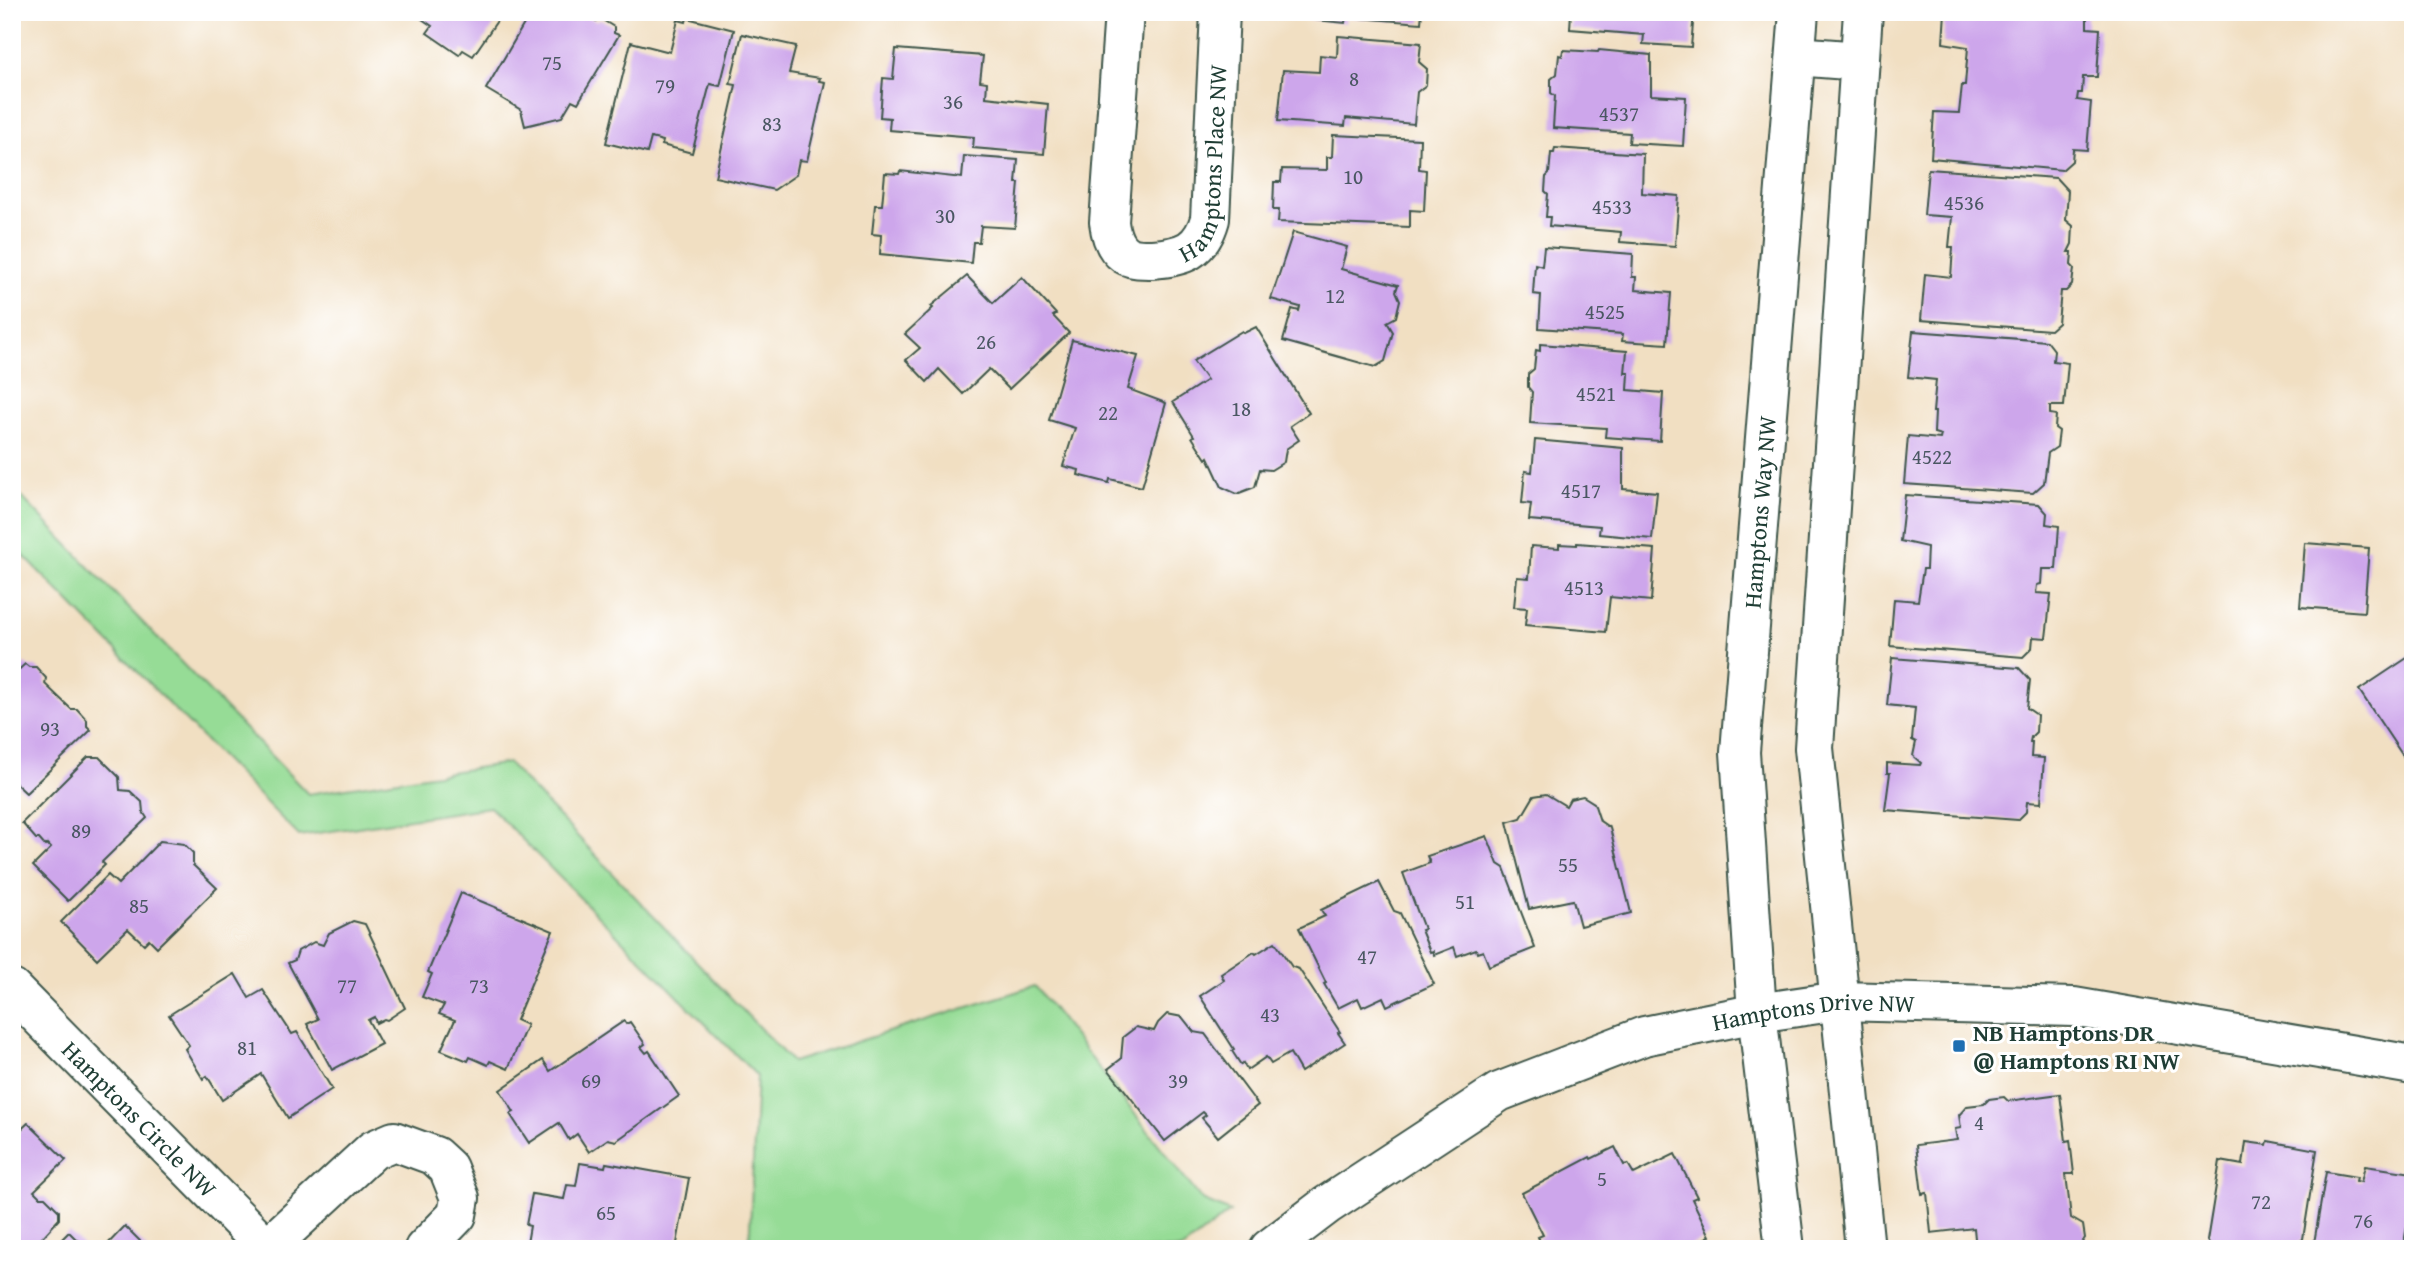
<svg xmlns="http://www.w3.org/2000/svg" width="2425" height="1261" viewBox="0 0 2425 1261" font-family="'Gentium Book Plus',serif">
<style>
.green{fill:#96dc96;stroke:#5a8c65;stroke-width:2}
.building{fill:#cda6eb}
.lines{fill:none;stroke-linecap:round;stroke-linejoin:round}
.minor-casing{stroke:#3e5549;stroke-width:42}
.minor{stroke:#fff;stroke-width:38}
.poi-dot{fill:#1f6fb2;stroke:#fff;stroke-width:2.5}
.labels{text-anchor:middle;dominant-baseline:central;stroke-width:6;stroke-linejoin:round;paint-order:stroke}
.number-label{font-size:21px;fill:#4a5762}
.street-label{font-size:24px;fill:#1f3d34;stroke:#fff}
.poi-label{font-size:24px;font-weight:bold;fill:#1f3d34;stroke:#fff;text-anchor:start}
</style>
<rect width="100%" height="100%" fill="#fff"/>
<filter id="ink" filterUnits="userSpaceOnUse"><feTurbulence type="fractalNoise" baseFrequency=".0143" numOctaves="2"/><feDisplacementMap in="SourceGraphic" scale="14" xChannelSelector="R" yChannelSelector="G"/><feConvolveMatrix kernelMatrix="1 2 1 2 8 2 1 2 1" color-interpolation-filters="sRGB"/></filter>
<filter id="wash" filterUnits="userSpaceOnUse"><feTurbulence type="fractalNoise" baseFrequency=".00686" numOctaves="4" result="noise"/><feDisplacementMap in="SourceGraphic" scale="28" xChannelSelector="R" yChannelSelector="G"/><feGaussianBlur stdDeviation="1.57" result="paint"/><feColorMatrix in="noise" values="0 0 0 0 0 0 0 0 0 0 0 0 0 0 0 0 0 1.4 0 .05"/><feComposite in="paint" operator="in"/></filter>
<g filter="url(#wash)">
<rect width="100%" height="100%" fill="#f1dfc2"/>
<path class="green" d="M12,487L308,794L508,763L792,1062L1035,986L1202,1200L1230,1212L1182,1249H749L757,1076L490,807L299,836L12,544Z"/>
<g id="blocks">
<g class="building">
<path d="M412,12H503L473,56L463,50L459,55L427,33L432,26Z"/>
<path d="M531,12H588L586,16L596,21L601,19L614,27V33L619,35L578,103L572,100L562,117L525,126L521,110L486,89Z"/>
<path d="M1297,12H1422L1421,23L1346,17L1345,23L1296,18Z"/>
<path d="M1571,12H1694L1691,47L1643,44L1644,35L1570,29Z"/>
<path d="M1945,12H2083L2087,17V28L2100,29L2097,77H2083L2082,93H2078L2077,100L2091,102L2087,150L2073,149L2072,161L2062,170L1931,158L1934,112L1959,113L1962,85H1965L1968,47L1943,43Z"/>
<path d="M687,18L734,30L720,86L710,84L692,153L662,145L663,141L651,138L647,153L606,143L631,42L670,52L678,20L686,22Z"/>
<path d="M742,34L796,46L789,73L820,78L819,81L825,82L807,161L799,160L796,175L774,190L715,177L736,85L730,84Z"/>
<path d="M1338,36L1421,43L1419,62L1427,69L1426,85L1417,92L1414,124L1346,118L1345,126L1278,121L1283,70L1319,72L1320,55L1337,57Z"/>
<path d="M896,49L983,56L980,81L987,82L986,97L1048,104L1044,154L973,148L974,137L889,130L890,118L880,117L883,78L893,79Z"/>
<path d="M1563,50L1598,52L1599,50L1651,55V95L1686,97L1683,146L1629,143L1630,133L1553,128L1555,96L1551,93V79L1557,74L1559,55L1562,56Z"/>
<path d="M1333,135L1420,139L1419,169L1426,170L1424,211L1410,210V227L1278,222L1279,210H1273L1274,182H1281L1282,169L1327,170V157H1332Z"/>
<path d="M1555,148L1643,154L1642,193L1679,196L1675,246L1620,242L1621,232L1549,226L1550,217H1546L1548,194L1545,191L1546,177L1549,174L1551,153H1554Z"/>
<path d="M964,156L1018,160L1016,183H1019L1015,228L981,226L979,242H973L971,263L880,254L881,235L872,234L875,205H882L885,173L899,174L900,171L962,178Z"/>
<path d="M1928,169L2056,178L2068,191L2066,220L2073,226L2072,244L2068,252H2072L2071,265L2074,268L2072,285L2066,291H2061L2058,323L2050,330L1921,320L1925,274L1951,277L1953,247H1949L1952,217L1924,215Z"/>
<path d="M1293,232L1347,247L1341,269L1398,285L1396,291L1400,300L1396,317L1387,322L1393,332L1385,361L1375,367L1283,341L1292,309L1299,311L1300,307L1271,299Z"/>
<path d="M1544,247L1633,254L1632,277H1636L1635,290L1671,293L1667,344L1622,341L1623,334L1539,328L1541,295L1533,294L1535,264L1542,266Z"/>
<path d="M967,276L993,303L1022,277L1056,314L1053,316L1069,333L1009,389L989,369L963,394L939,369L927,382L906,360L920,348L905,334L933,308L931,306Z"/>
<path d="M1256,327L1309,413L1290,426L1299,440L1286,449L1284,462L1271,470L1260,469L1255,487L1237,494L1222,487L1208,457L1206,459L1192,437L1194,436L1173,402L1207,380L1193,361L1242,331L1244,333Z"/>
<path d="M1913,331L2047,341L2054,350L2053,361L2068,363L2064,406H2050V414L2056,415L2055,428L2059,431L2057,447L2048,453L2044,483L2033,493L1904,484L1908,436L1940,439L1941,435L1934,433L1935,412H1933L1936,380L1908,377Z"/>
<path d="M1072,340L1138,356L1128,389L1166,403L1142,487L1110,479L1109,483L1078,475L1079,470L1063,466L1075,428L1049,420Z"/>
<path d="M1540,344L1627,351L1625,373H1629L1628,390L1663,393L1660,441L1605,437L1606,428L1530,423L1532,392L1528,387V374L1534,369L1536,350L1540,351Z"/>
<path d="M1535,440L1623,448V489L1657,492L1652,539L1599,534L1600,526L1529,520L1531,504L1522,503L1525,471L1532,472Z"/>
<path d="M1905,495L2039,504L2047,513L2046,524L2059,526L2056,569H2042L2041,584L2037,585L2036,593L2051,594L2046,638L2033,637L2032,648L2023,657L1890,646L1894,599L1918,601L1923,569H1926L1927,547L1900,541Z"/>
<path d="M1577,543L1655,549L1651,601L1610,597L1606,632L1525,625L1527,608L1514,607L1517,577L1529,578L1531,546L1559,548V544L1577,545Z"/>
<path d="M2305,543L2369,548L2364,612L2300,607Z"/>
<path d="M2413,654V771L2359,690Z"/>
<path d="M1892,658L2019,668L2030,680L2027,708L2037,715L2036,732L2031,737L2030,742H2032L2031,757L2044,758L2041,803L2027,802L2026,812L2018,820L1885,810L1890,773H1887V763L1920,765L1921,763L1913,756L1916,742L1912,740L1915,708L1887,705Z"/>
<path d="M25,664L29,667H36L46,678L45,684L71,709H77L87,720V726L91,730L26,793L12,780V676Z"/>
<path d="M88,757H99L119,777L120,790L130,791L142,802L143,812L147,818L102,862L105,865L68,901L33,866L51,848L47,844L45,846L39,839H36L22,823Z"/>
<path d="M1546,794L1566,806L1570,799L1583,796L1594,803L1600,821L1610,828L1631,913L1580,926L1573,900L1529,909L1507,822L1521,818L1534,796Z"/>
<path d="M1487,836L1498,864L1504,868L1535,948L1489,966L1483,951L1477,953L1476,949L1457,956L1454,947L1434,955L1433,951L1430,952L1421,930L1424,929L1403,873L1430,863L1427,856Z"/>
<path d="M160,841L184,844L193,853V865L217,888L157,947L149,939L144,944L128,929L97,959L61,922L108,875L118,884Z"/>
<path d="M1379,882L1394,911L1400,913L1434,984L1387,1006L1383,997L1362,1007L1358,998L1338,1008L1324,984L1326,983L1299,928L1325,916L1321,910Z"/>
<path d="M461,893L553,931L516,1020L527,1025L508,1069L490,1061L488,1065L470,1057L468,1061L441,1050L455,1020L439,1014L444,1005L422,997L432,974L428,972Z"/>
<path d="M353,921L365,924L405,1008L387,1020L384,1019L376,1023L374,1017L368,1020L381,1044L332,1070L307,1024L318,1019L288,963L295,960L298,951L314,942L323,945L329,933Z"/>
<path d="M1275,942L1292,967L1299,969L1340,1032L1338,1033L1345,1043L1301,1072L1290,1053L1271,1064L1266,1057L1247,1070L1243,1063L1241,1065L1232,1051L1234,1049L1200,996L1224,980L1221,974L1254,952L1256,954Z"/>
<path d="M235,974L249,998L263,990L292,1034L297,1032L332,1089L288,1118L261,1074L222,1100L207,1076L203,1079L185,1049L189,1045L169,1015Z"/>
<path d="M1167,1014L1182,1017L1194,1032L1205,1034L1258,1105L1218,1137L1202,1118L1206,1115L1203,1112L1165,1141L1108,1069L1121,1059L1123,1037L1136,1027L1154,1031L1158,1023Z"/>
<path d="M624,1021L626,1024L630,1022L645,1044L641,1047L646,1053L649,1051L679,1096L616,1141L608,1139L589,1152L577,1134L569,1140L559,1123L529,1143L510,1114L514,1112L500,1090L543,1060L550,1071Z"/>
<path d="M2060,1094L2066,1141L2070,1140L2074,1174H2066L2071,1218L2083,1225L2085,1238L2078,1248L1976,1249L1974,1228L1931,1233L1927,1193L1922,1194L1916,1145L1957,1140L1955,1129L1961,1128L1959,1115L1967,1106L1984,1104L1989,1099L2004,1097L2008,1101Z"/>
<path d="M28,1123L66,1160L34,1191L40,1197H45L59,1211V1219L32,1249H12V1138Z"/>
<path d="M2268,1141L2317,1150L2303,1239L2296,1244L2295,1249H2213L2207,1241L2220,1161L2243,1165L2246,1142L2267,1145Z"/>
<path d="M1615,1147L1624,1165L1628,1164L1634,1174L1675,1154L1697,1197L1692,1199L1710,1236L1683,1249H1544L1538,1237L1543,1235L1522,1193L1590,1157L1591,1159Z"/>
<path d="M580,1163L605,1167L606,1163L689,1178L676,1249H526L530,1226L526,1225L532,1194L564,1199L567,1185L576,1186Z"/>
<path d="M2365,1166L2413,1173V1191L2403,1249H2313L2326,1172L2357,1177L2356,1181L2361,1182Z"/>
<path d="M125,1226L148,1249H103Z"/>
<path d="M69,1232L86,1249H52Z"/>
</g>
</g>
</g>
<g filter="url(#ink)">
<use href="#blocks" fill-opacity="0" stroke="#3e5549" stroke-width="2"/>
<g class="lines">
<defs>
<g id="minor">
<path id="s1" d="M1124,12L1109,222C1110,231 1112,240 1118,248C1127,260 1139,259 1152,259C1183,257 1201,251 1210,219L1220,12"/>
<path d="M1863,12L1814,748L1865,1249"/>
<path d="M1796,56L1860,61"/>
<path id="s2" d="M12,989L268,1249"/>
<path d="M268,1247L373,1150L394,1141L435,1156L448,1168L460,1198L457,1215L424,1249"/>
<path id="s3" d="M1269,1249L1327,1205L1499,1092L1644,1036L1757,1013L1839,1001L2074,1007L2413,1065"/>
<path id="s4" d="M1785,1249L1757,1013L1740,752L1799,12"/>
</g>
</defs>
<use href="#minor" class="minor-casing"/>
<use href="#minor" class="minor"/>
</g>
</g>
<rect class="poi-dot" x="1952" y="1039" width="14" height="14" rx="3.5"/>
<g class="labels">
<g class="number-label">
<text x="552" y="62">75</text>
<text x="1354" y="78">8</text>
<text x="665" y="85">79</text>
<text x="953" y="101">36</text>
<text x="1619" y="113">4537</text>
<text x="772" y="123">83</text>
<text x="1353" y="176">10</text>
<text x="1964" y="202">4536</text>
<text x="1612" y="206">4533</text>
<text x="945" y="215">30</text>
<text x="1335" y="295">12</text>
<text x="1605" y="311">4525</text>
<text x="986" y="341">26</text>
<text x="1596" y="393">4521</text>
<text x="1241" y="408">18</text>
<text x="1108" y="412">22</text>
<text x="1932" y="456">4522</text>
<text x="1581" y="490">4517</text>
<text x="1584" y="587">4513</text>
<text x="50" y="728">93</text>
<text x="81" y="830">89</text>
<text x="1568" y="864">55</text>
<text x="1465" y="901">51</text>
<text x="139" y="905">85</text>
<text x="1367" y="956">47</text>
<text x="347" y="985">77</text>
<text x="479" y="985">73</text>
<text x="1270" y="1014">43</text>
<text x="247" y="1047">81</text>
<text x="591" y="1080">69</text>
<text x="1178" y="1080">39</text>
<text x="1979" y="1122">4</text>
<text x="1602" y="1178">5</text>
<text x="2261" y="1201">72</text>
<text x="606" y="1212">65</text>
<text x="2363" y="1220">76</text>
</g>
<g class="street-label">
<text stroke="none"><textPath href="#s1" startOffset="406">Hamptons Place NW</textPath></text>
<text stroke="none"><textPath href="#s4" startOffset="740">Hamptons Way NW</textPath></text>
<text stroke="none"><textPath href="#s3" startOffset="606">Hamptons Drive NW</textPath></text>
<text stroke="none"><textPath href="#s2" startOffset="182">Hamptons Circle NW</textPath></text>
</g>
<g class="poi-label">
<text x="1973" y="1032">NB Hamptons DR<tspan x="1973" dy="28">@ Hamptons RI NW</tspan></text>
</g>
</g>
<rect width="2425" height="1261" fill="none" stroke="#fff" stroke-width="42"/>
</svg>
